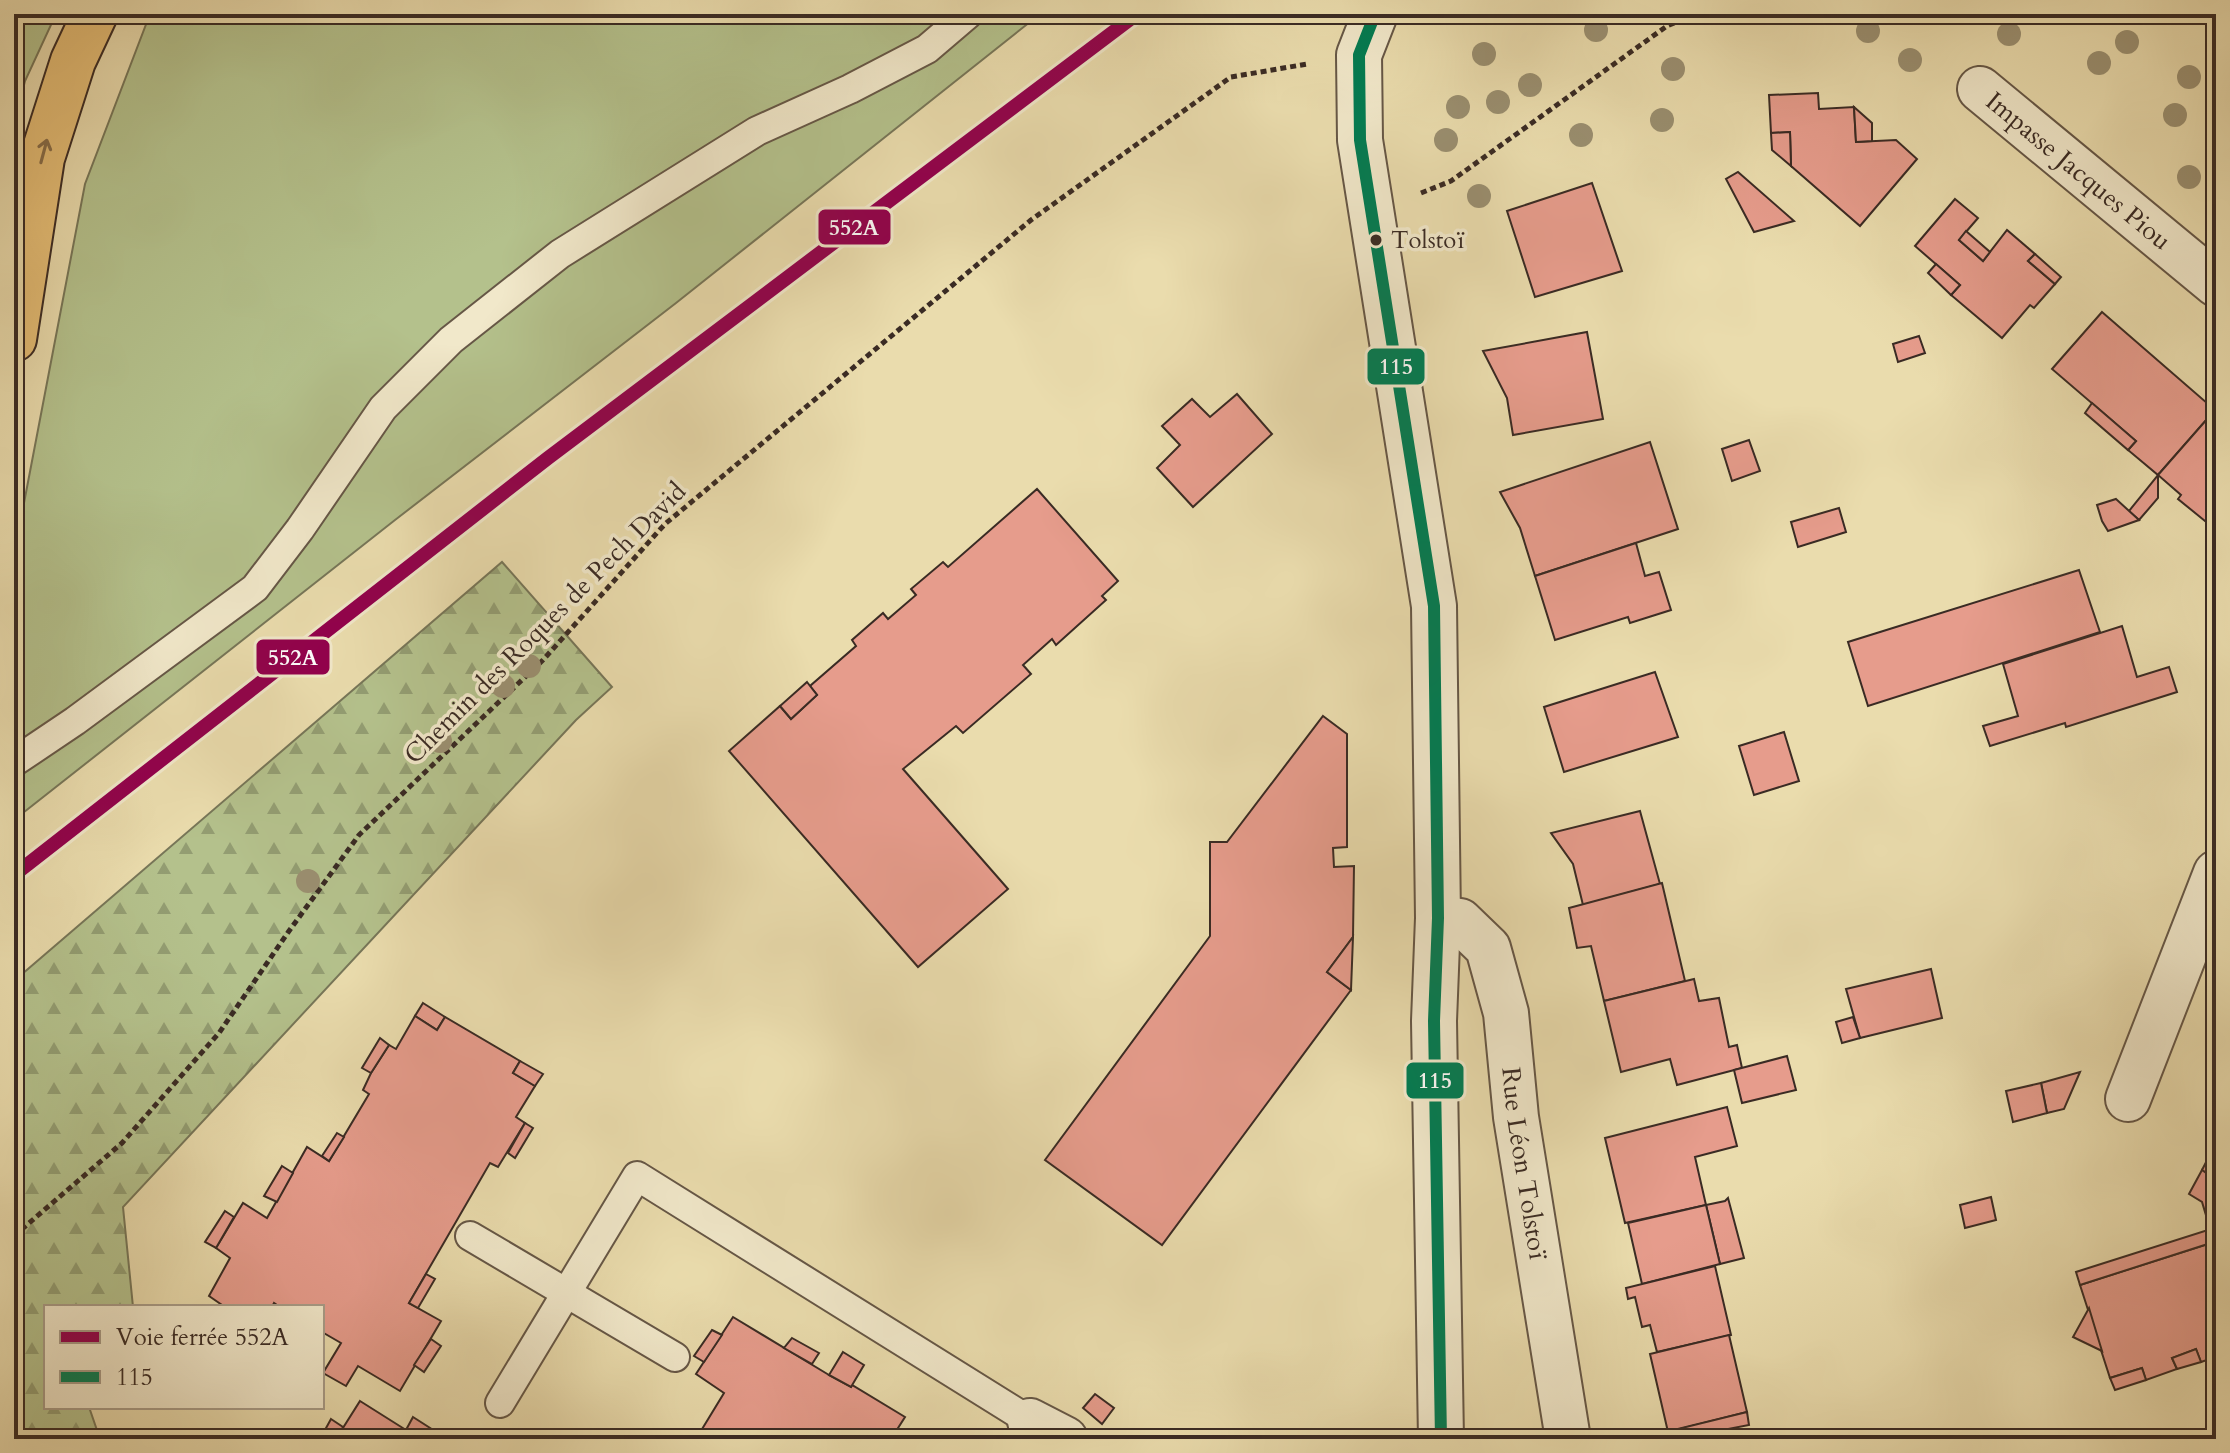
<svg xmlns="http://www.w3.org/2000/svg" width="2230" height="1453" viewBox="0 0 2230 1453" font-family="Cardo,serif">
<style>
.grass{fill:#b4c18c;stroke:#777658;stroke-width:2}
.forest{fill:url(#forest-firs);stroke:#777658;stroke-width:2}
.building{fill:#e69c8c;stroke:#3a2b24;stroke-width:2}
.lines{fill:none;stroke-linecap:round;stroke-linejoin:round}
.service-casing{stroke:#665746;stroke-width:32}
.minor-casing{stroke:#665746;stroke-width:48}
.motorway-casing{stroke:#3a2b24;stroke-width:48}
.path{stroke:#3a2b24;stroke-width:5;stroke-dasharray:6 4;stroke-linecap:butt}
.service{stroke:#f1e8ca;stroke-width:28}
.minor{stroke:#f1e8ca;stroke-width:44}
.motorway{stroke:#e5be76;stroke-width:44}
.bus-1-casing{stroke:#f1e8ca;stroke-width:18}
.bus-1{stroke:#007c52;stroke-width:12}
.rail-1-casing{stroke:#f1e8ca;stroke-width:20}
.rail-1{stroke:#92004c;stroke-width:14}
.tree{fill:#9a8f70}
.oneway{stroke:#876d49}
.bus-dot{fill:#3a2b24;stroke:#f1e8ca;stroke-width:3}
.labels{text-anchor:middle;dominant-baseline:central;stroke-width:7;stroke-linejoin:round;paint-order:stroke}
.bus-label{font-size:24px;fill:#3a2b24;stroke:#f1e8ca;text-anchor:start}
.street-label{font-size:26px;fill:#3a2b24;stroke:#f1e8ca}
.line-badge{stroke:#f1e8ca;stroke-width:3}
.badge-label{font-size:22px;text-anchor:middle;font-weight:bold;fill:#fff}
</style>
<defs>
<pattern id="forest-firs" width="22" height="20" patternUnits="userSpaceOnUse" patternTransform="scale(2)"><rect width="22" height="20" fill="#b4c18c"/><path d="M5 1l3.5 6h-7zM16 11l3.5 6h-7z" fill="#939d72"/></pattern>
</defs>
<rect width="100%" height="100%" fill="#eadcad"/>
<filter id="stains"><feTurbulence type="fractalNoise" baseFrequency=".0025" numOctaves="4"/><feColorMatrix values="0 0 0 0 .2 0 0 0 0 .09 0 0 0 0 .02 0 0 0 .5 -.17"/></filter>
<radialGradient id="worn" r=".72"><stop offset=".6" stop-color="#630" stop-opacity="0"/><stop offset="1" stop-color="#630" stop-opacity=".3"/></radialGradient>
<g class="grass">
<path d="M14,14H56L25,81L14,124Z"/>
<path d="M150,14H1040L676,303L395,520L14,820V564L24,503L85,184Z"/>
</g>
<path class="forest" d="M502,562L612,687L576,720L123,1207L133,1307H46V1407H89L100,1439H14V981Z"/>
<g class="building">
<path d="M1818,93L1819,109L1854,107L1856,142L1896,140L1917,159L1860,226L1791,166L1790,132L1771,133L1769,95Z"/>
<path d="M1854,107L1872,123V141L1856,142Z"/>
<path d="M1790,132L1791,166L1772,150L1771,133Z"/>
<path d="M1738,172L1794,221L1754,232L1726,179Z"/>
<path d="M1592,183L1622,271L1535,297L1507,211Z"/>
<path d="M1955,199L1978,218L1959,240L1983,261L2007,230L2035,254L2028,261L2055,284L2034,308L2030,305L2002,338L1951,295L1960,285L1915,246Z"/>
<path d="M1966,231L1990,252L1983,261L1959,240Z"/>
<path d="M2035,254L2061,277L2055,284L2028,261Z"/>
<path d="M1936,264L1960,285L1951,295L1928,273Z"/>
<path d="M2102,312L2215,410L2158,475L2128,450L2136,441L2052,369Z"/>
<path d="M1587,332L1603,419L1513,435L1507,398L1483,351Z"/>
<path d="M1919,336L1925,353L1898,362L1893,344Z"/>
<path d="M1237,394L1272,434L1193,507L1157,468L1180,445L1162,426L1192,399L1210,417Z"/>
<path d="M2092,403L2136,441L2128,450L2085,413Z"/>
<path d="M2215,410H2216V530L2178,499L2181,495L2158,475Z"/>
<path d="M1749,440L1760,471L1732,481L1722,449Z"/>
<path d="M1650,442L1678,529L1535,576L1520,528L1500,492Z"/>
<path d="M2158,475V498L2139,520L2129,511Z"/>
<path d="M1037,489L1118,581L1102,596L1106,600L1056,645L1052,639L1023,665L1031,674L963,733L956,726L903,769L1008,889L918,967L729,751L780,706L791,719L817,695L810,686L856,646L852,640L883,613L888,619L916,595L911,589L943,562L948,567Z"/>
<path d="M2116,499L2139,520L2108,531L2102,521L2097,505Z"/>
<path d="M1839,508L1846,532L1798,547L1791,522Z"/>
<path d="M1636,543L1645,576L1659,572L1671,610L1630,623L1628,617L1555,640L1535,576Z"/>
<path d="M2079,570L2100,632L1868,706L1848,642Z"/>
<path d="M2122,626L2137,677L2169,667L2177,692L2066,727L2065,723L1990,746L1983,726L2018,716L2003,664Z"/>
<path d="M1655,672L1678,737L1564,772L1544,707Z"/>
<path d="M807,682L817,695L791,719L780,706Z"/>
<path d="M1323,716L1347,734V847L1333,848L1334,867L1354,866L1353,937L1327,972L1351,990L1162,1245L1045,1160L1210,936V842H1227Z"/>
<path d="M1784,732L1799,781L1754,795L1739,746Z"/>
<path d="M1640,811L1660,884L1583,905L1573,864L1551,833Z"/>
<path d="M1662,883L1685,981L1604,1001L1591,946L1577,948L1569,908Z"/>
<path d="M1353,937L1351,990L1327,972Z"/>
<path d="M1931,969L1942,1018L1860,1038L1846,989Z"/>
<path d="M1694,979L1699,1001L1719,998L1729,1047L1737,1045L1742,1068L1677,1085L1670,1059L1621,1072L1604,1001Z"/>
<path d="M423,1003L445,1017L437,1030L415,1016Z"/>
<path d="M415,1016L437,1030L445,1017L520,1061L513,1073L535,1086L516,1117L525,1123L498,1167L490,1163L409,1303L441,1321L400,1391L358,1366L346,1386L323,1373L341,1343L322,1332V1307H280L274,1303L272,1307H225L209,1296L230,1258L216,1248L243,1203L267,1218L307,1147L329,1161L369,1094L363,1090L371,1073L389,1045L396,1049Z"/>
<path d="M1853,1017L1860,1038L1842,1043L1836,1022Z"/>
<path d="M380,1038L389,1045L371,1073L362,1068Z"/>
<path d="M1787,1056L1796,1090L1742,1103L1734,1070Z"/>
<path d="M520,1061L543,1074L535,1086L513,1073Z"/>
<path d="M2080,1072L2064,1109L2047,1113L2041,1083Z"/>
<path d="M2041,1083L2047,1113L2013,1122L2006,1091Z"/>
<path d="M1727,1107L1737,1146L1695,1157L1706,1205L1625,1223L1605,1138Z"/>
<path d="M525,1123L533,1128L515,1158L508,1153Z"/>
<path d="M337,1133L344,1137L329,1161L322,1156Z"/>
<path d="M2216,1143V1172L2213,1178L2202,1170Z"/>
<path d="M282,1166L293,1173L277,1202L264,1196Z"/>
<path d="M2202,1170L2213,1178L2216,1172V1357L2201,1362L2196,1349L2172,1358L2177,1369L2146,1380L2142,1368L2110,1378L2080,1285L2214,1242L2202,1202L2189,1194Z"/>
<path d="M1991,1197L1996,1220L1965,1228L1960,1205Z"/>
<path d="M1728,1198L1744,1258L1720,1264L1706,1205L1725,1201Z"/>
<path d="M1706,1205L1720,1264L1642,1284L1628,1223Z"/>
<path d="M225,1211L234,1217L216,1248L205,1242Z"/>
<path d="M2211,1229L2214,1242L2080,1285L2076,1272Z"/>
<path d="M1715,1266L1731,1335L1657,1352L1650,1325L1642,1327L1635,1297L1628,1299L1626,1288Z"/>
<path d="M426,1274L435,1279L418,1308L409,1303Z"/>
<path d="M2089,1308L2102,1351L2073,1337Z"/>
<path d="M733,1317L829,1375L851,1387L852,1385L905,1417L891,1439H696L724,1393L696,1374Z"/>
<path d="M712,1330L722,1335L704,1362L694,1356Z"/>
<path d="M1729,1335L1747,1412L1668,1432L1650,1354Z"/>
<path d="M792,1338L819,1353L812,1364L784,1348Z"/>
<path d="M431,1339L441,1346L424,1372L414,1365Z"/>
<path d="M2196,1349L2201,1362L2177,1369L2172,1358Z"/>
<path d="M843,1352L864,1365L851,1387L829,1375Z"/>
<path d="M2142,1368L2146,1380L2115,1390L2110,1378Z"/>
<path d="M1095,1394L1114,1408L1102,1424L1083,1408Z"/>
<path d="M360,1401L406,1430L420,1439H336Z"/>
<path d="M1747,1412L1749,1425L1728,1429L1731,1439H1645V1437Z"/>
<path d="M413,1417L441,1435L438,1439H420L406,1430Z"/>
<path d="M331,1419L343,1427L336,1439H320Z"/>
</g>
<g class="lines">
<defs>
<g id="service">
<path d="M14,762L75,721L255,588L300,529L383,408L451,340L560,254L757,131L850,89L927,49L968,14"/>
<path d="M470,1236L675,1357"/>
<path d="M500,1403L637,1176L1030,1421"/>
</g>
<g id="minor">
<path d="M1375,14L1359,55L1360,140L1434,606L1438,918L1434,1021L1441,1439"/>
<path id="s1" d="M1980,89L2216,284"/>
<path id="s2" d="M1438,918L1460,921L1488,948L1506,1013L1516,1117L1568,1439"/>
<path d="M2128,1099L2216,873"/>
<path d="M1030,1421L1065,1439"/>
</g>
<path id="motorway" d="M14,339L42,158L73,61L95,14"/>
</defs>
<use href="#service" class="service-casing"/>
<use href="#minor" class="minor-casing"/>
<use href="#motorway" class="motorway-casing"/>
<g class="path">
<path d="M1421,193L1451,181L1667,26L1695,14"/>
<path d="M14,1236L122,1143L219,1033L289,931L359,835L543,660L665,524L1031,220L1231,77L1307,64"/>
</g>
<use href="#service" class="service"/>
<use href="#minor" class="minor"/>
<use href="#motorway" class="motorway"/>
<defs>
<path id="bus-1" d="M1375,14L1359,55L1360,140L1434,606L1438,918L1434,1021L1441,1439"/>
</defs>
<use href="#bus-1" class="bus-1-casing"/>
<use href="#bus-1" class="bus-1"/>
<defs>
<path id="rail-1" d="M14,875L548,458L1137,14"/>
</defs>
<use href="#rail-1" class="rail-1-casing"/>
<use href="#rail-1" class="rail-1"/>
</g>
<g class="tree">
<circle cx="1596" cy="30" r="12"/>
<circle cx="1868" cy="31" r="12"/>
<circle cx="2009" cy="34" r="12"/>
<circle cx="2127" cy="42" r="12"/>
<circle cx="1484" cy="54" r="12"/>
<circle cx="1910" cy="60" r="12"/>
<circle cx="2099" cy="63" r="12"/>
<circle cx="1673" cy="69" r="12"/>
<circle cx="2189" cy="77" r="12"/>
<circle cx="1530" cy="85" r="12"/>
<circle cx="1498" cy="102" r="12"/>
<circle cx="1458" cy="107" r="12"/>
<circle cx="2175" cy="115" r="12"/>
<circle cx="1662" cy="120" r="12"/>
<circle cx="1581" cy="135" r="12"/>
<circle cx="1446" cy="140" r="12"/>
<circle cx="2189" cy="177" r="12"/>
<circle cx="1479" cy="196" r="12"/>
<circle cx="529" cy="666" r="12"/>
<circle cx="503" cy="686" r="12"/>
<circle cx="440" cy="741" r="12"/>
<circle cx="308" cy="881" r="12"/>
</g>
<defs><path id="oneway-shaft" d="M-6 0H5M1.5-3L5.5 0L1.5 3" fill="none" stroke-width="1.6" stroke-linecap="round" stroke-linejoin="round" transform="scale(2)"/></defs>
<use class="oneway" href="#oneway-shaft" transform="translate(44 151) rotate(-75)"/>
<circle class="bus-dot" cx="1376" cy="240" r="7"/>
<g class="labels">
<g class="bus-label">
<text x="1391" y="240">Tolstoï</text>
</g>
<g class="street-label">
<text stroke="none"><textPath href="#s1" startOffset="128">Impasse Jacques Piou</textPath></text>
<text transform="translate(545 623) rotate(-45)">Chemin des Roques de Pech David</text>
<text stroke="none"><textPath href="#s2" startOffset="280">Rue Léon Tolstoï</textPath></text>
</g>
</g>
<g class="line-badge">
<rect x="817" y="208" width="75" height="38" rx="8" fill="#92004c"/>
<rect x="1366" y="347" width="60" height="39" rx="8" fill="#007c52"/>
<rect x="255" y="638" width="76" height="38" rx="8" fill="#92004c"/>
<rect x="1405" y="1061" width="60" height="39" rx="8" fill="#007c52"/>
</g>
<g class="badge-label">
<text x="854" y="235">552A</text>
<text x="1396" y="374">115</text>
<text x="293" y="665">552A</text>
<text x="1435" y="1088">115</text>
</g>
<rect width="2230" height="1453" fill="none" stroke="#eadcad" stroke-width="48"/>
<rect x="16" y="16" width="2198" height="1421" fill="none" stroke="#3a2b24" stroke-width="4"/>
<rect x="24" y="24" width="2182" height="1405" fill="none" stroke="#3a2b24" stroke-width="2"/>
<rect x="44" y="1305" width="280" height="104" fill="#f1e8ca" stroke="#a89c88" stroke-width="2"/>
<rect x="60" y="1331" width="40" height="12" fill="#92004c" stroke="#a89c88" stroke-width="2"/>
<text x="116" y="1345" font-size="24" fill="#3a2b24">Voie ferrée 552A</text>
<rect x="60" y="1371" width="40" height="12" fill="#007c52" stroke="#a89c88" stroke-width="2"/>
<text x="116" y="1385" font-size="24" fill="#3a2b24">115</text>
<rect width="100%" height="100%" filter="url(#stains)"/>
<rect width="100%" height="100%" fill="url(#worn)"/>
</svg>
